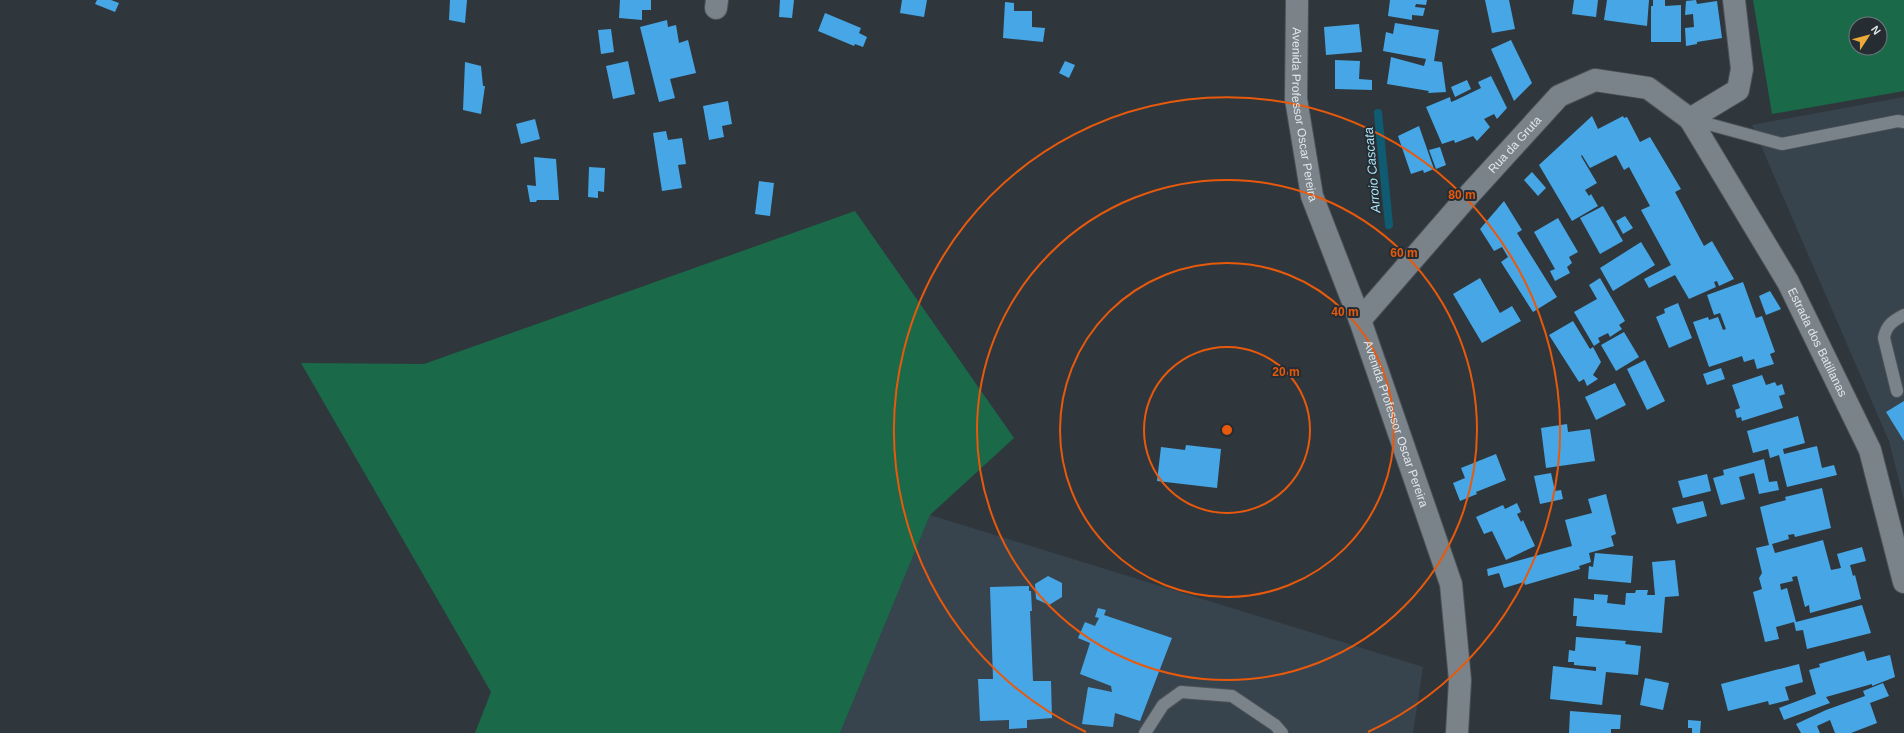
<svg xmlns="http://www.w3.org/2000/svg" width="1904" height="733" viewBox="0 0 1904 733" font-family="Helvetica,sans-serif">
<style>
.built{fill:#37444e}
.green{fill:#1a6a49;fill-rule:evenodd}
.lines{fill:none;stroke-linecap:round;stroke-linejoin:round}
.stream{stroke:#0f5c72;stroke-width:8}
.building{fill:#47a7e6}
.lane-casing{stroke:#4c5257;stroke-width:14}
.street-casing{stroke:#4c5257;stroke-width:24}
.secondary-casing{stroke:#4c5257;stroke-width:24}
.lane{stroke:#7b838a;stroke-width:12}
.street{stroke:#7b838a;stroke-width:22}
.secondary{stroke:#7b838a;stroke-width:22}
.ring{fill:none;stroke:#e8590c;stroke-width:2}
.labels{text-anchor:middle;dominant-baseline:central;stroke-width:4;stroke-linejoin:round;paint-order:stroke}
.street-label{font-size:12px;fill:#e1e6ea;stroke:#252d33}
.water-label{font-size:13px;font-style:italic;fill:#ade5f9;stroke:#252d33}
.centre{fill:#e8590c;stroke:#252d33;stroke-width:2}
.ring-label{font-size:12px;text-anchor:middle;font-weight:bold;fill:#e8590c;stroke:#252d33;stroke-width:4;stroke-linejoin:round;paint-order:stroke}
</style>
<rect width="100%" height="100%" fill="#2f373d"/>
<g class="built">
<path d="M1904,97V500L1889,441L1752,125Z"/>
<path d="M930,515L1423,667L1413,733H840Z"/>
</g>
<g class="green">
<path d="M1753,0H1904V91L1772,114ZM1856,24H1880V48H1856Z"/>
<path d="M855,211L1014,438L930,515L840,733H475L491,692L301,363L424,364Z"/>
</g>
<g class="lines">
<path class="stream" d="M1378,113L1389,225"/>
</g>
<g class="building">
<path d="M97,0H111L119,3L115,12L95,4Z"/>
<path d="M450,0H467L465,23L449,20Z"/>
<path d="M620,0H651V10H642V20L619,18Z"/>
<path d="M780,0H794L792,18L779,17Z"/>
<path d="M902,0H927L924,17L900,13Z"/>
<path d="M1390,0H1427L1426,5L1416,4L1415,7L1425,8L1423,16L1412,15V20L1388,16Z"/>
<path d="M1485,0H1509L1515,29L1492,33Z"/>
<path d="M1574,0H1598L1596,17L1572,14Z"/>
<path d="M1607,0H1649L1647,26L1604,20Z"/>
<path d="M1653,0H1665V6L1681,5V42H1651V6H1653Z"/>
<path d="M1696,0L1697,4L1717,1L1722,38L1697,42V44L1686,46L1685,28L1694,27L1693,14L1685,15L1686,1Z"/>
<path d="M1005,2L1014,3V11H1032V27L1045,28L1043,42L1003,38Z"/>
<path d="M825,13L861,28L859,33L867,37L863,47L855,44L854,46L818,31Z"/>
<path d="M667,20L668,27L676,25L679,43L688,40L696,73L670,79L675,98L659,102L640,27Z"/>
<path d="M1395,23L1439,30L1434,61L1442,62L1446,92L1428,93L1429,91L1387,84L1391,57L1424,66L1426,59L1383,51L1386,32L1393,34Z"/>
<path d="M1359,24L1362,52L1326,55L1324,27Z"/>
<path d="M611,29L614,52L601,54L598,30Z"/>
<path d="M1511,40L1532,83L1514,101L1491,49Z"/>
<path d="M1335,60L1360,61L1359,79L1372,80V90L1335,89Z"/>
<path d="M628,61L635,94L613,99L606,66Z"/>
<path d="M1065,61L1075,65L1069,78L1059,73Z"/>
<path d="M465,62L481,66L483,86H485L481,114L463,110Z"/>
<path d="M1491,76L1507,108L1497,119L1494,114L1484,119L1490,127L1477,141L1473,136L1455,143L1454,140L1442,144L1426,107L1450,97L1451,102L1456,100L1481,88L1478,82Z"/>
<path d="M1467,80L1471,89L1455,97L1451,87Z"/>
<path d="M728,101L732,124L722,126L724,137L709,140L703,106Z"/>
<path d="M1592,116L1598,129L1623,116L1624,118L1627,117L1640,142L1650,137L1681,189L1675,192L1704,246L1712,241L1734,279L1719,286L1717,281L1714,282L1716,287L1689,299L1675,275L1649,288L1644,279L1671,265L1641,210L1650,206L1629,167L1624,170L1616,155L1590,168L1582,155L1581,156L1597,183L1585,190L1589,196L1591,194L1598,206L1572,221L1539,165Z"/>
<path d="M535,119L540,139L521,144L516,124Z"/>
<path d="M1419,126L1434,169L1424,173L1423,170L1411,174L1398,136Z"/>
<path d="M666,131L668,140L682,138L686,164L678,165L682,188L662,191L653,133Z"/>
<path d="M1440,147L1446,165L1436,169L1429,150Z"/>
<path d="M534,157L556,159L559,200H537L536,202H530L527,185L536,186Z"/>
<path d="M589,167L605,168L604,192L598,191V198L588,197Z"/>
<path d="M1532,172L1546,188L1538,196L1524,180Z"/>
<path d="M759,181L774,183L770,216L755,214Z"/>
<path d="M1504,201L1522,230L1517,233L1557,297L1533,312L1501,262L1508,257L1502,247L1494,251L1480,229Z"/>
<path d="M1603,206L1623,241L1600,254L1580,218Z"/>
<path d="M1625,216L1633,228L1623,234L1616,221Z"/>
<path d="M1558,218L1578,252L1569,257L1572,263L1567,267L1570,273L1555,281L1550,271L1555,269L1534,232Z"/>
<path d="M1641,242L1655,265L1613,291L1600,268Z"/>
<path d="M1480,278L1500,313L1512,306L1521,321L1482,343L1453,294Z"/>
<path d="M1600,278L1625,321L1619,325L1622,329L1610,337L1608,333L1598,338L1600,342L1594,346L1574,312L1597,299L1589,285Z"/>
<path d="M1743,282L1756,318L1762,316L1775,352L1770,354L1774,364L1757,369L1754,359L1744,362L1742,356L1709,367L1693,322L1708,317L1709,320L1718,317L1723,330L1726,329L1720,313L1714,315L1707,295Z"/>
<path d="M1770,291L1781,309L1766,315L1759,296Z"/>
<path d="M1678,303L1692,338L1669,348L1656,317L1665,313L1664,309Z"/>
<path d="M1573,321L1590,349L1593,347L1601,362L1593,375L1598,379L1587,386L1584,379L1579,382L1549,335Z"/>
<path d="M1624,332L1639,357L1616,371L1601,345Z"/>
<path d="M1645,360L1665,401L1647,410L1627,369Z"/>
<path d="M1721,368L1725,379L1707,385L1703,374Z"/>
<path d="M1762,375L1766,385L1775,382L1777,386L1782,384L1785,394L1779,396L1783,408L1742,421L1741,417L1737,418L1735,410L1740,408L1732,385Z"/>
<path d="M1615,383L1626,405L1596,420L1585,397Z"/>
<path d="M1904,401V441L1886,412Z"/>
<path d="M1798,416L1805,443L1783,449L1784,454L1817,446L1822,468L1834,465L1837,475L1787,487L1779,455L1770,458L1768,449L1753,453L1747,431Z"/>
<path d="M1567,424L1568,432L1590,429L1595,461L1546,468L1541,428Z"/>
<path d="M1186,445L1221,449L1217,488L1157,481L1161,447L1185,450Z"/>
<path d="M1496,454L1506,480L1476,492L1477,494L1460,501L1453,483L1465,478L1461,468Z"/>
<path d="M1764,459L1769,482L1777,481L1779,490L1759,494L1754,473L1739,477L1745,499L1721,505L1713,478L1724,475L1723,470Z"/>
<path d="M1551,473L1555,491L1561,490L1563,499L1540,504L1534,476Z"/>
<path d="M1707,474L1711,491L1683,498L1678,481Z"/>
<path d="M1822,488L1831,528L1795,537L1794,534L1788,535L1789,539L1772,544L1775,553L1823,540L1831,570L1841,568L1837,554L1862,547L1866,561L1850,565L1853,576L1855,575L1861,599L1810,613L1809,605L1805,607L1797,576L1792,577L1793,581L1780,584L1781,590L1787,588L1796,622L1862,605L1871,633L1807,649L1803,630L1796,631L1794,622L1776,627L1779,639L1765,642L1753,592L1762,589L1759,578L1762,573L1756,548L1769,545L1760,507L1786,500L1785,497Z"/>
<path d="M1606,494L1616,534L1611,536L1614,546L1589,553L1591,562L1579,566L1580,569L1525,585L1524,582L1504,588L1499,573L1488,576L1487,569L1572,546L1565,520L1592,513L1588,499Z"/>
<path d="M1703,501L1707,516L1677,524L1672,508Z"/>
<path d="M1517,503L1521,512L1517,514L1521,522L1523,520L1535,546L1506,560L1492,531L1484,534L1476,517L1503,505L1505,509Z"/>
<path d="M1595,553L1633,556L1631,583L1588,579L1589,566L1593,567Z"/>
<path d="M1675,560L1679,596L1665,597L1662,633L1576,626L1577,616H1573L1574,598L1594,600V594L1608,595L1607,603L1625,605L1626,593H1635L1636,590H1648L1647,595H1655L1652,562Z"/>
<path d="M1048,576L1062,583V597L1049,605L1036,599L1035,584Z"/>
<path d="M1029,586V591H1031L1032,611H1030L1033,681H1051L1052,718L1027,720V728L1009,729V720L980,721L978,679H993L990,587Z"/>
<path d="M1098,608L1106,610L1104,615L1172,638L1140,721L1115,713L1113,727L1082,724L1088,687L1112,692L1111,686L1080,674L1090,643L1078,638L1085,622L1095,626L1099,618L1095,617Z"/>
<path d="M1576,637L1626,641L1625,644L1641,646L1638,675L1606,672L1602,705L1550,699L1553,666L1596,671V667L1574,665V662H1568L1569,650L1575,651Z"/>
<path d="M1864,651L1867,661L1890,655L1895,677L1872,686V684L1826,697L1830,703L1784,720L1779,708L1816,694L1809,670L1820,667L1819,664Z"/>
<path d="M1799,664L1803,682L1785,687L1789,700L1769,705L1768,701L1728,711L1721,684Z"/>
<path d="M1645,678L1669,683L1663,710L1640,705Z"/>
<path d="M1883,683L1889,696L1870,703L1877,723L1851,733H1835L1830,720L1817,726L1820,733H1801L1796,724L1826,710L1865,696L1863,691Z"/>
<path d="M1570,711L1621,715L1620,729H1611V733H1569Z"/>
<path d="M1688,720L1701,721L1700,733H1692V728H1688Z"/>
</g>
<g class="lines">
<defs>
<g id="lane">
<path d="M1690,119L1782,144L1898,121L1904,122"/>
<path d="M1897,391L1884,338C1886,325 1893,321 1904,315"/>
<path d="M1145,733L1163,705L1181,692L1232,696L1275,725L1282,733"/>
</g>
<g id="street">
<path d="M716,8L717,0"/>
<path d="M1690,119L1738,90L1742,69L1734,0"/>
<path id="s1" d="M1360,320L1467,197L1559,96L1595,80L1648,88L1690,119L1788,282L1870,450L1904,582"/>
</g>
<g id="secondary">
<path id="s2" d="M1297,0L1296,99L1312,196L1360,320L1451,584L1460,680L1457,733"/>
</g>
</defs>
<use href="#lane" class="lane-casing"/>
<use href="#street" class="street-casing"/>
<use href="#secondary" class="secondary-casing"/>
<use href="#lane" class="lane"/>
<use href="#street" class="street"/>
<use href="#secondary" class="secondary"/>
</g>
<g class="ring">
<circle cx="1227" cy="430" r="83"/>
<circle cx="1227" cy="430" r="167"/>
<circle cx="1227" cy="430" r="250"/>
<path d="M1086 732A333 333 0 1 1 1368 732"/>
</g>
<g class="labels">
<g class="street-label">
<text stroke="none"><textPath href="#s2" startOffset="115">Avenida Professor Oscar Pereira</textPath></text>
<text stroke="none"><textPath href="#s1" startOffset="234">Rua da Gruta</textPath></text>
<text stroke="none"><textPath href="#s1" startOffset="702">Estrada dos Batillanas</textPath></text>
<text stroke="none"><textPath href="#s2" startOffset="440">Avenida Professor Oscar Pereira</textPath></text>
</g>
<g class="water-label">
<text transform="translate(1372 170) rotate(-95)">Arroio Cascata</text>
</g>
</g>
<circle cx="1227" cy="430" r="6" class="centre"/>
<g class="ring-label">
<text x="1462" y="199">80 m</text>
<text x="1404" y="257">60 m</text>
<text x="1345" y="316">40 m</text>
<text x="1286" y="376">20 m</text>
</g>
<g transform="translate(1868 36) rotate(54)"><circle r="19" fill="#252d33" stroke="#70777c"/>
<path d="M0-3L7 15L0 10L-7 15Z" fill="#ebaa39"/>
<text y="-6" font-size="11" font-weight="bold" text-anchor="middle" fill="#e1e6ea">N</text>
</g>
</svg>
